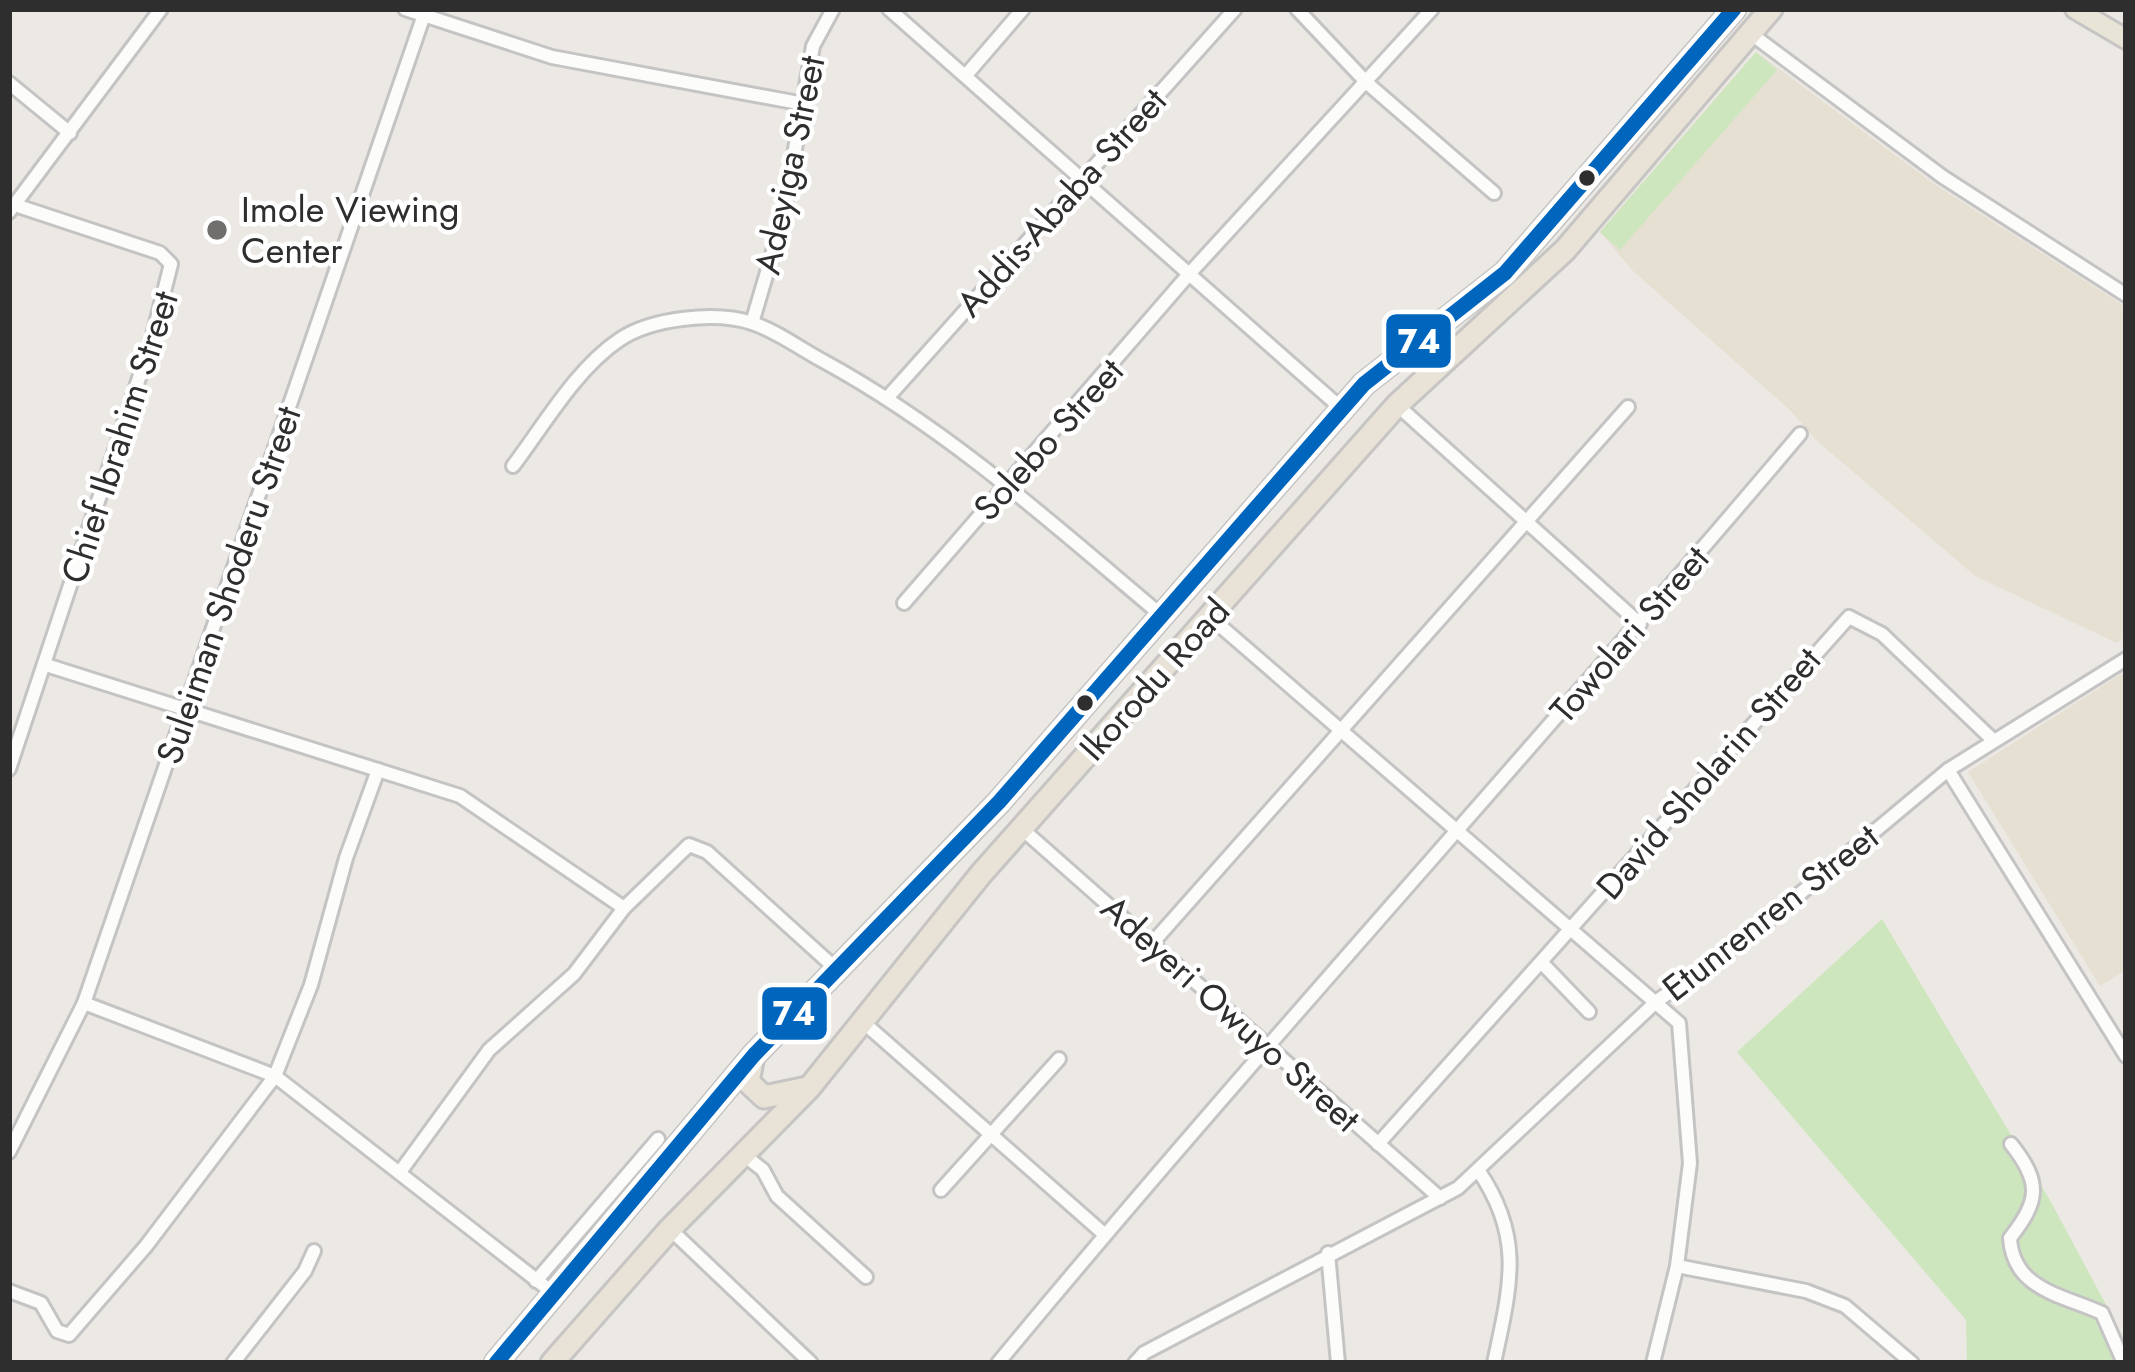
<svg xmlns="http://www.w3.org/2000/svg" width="2135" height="1372" viewBox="0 0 2135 1372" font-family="Jost,sans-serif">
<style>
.education{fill:#e6e0d3}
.green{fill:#cee6be}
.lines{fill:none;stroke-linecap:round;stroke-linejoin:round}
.minor-casing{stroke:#c5c4c5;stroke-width:18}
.primary-casing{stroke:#c6c5c4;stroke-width:24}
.trunk-casing{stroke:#c6c5c4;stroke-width:27}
.minor{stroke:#fcfcfb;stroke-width:12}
.primary{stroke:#e8e4d6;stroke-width:18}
.trunk{stroke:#e9e2d6;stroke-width:21}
.bus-1-casing{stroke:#fff;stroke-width:24}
.bus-1{stroke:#0065bd;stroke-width:15}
.bus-dot{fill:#2e2e2e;stroke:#fff;stroke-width:4.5}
.poi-dot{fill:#706f6e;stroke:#fff;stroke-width:4.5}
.labels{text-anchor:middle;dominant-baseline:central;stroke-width:9;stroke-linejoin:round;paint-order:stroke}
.street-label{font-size:36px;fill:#2e2e2e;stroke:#fff}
.poi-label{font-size:36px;fill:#2e2e2e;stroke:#fff;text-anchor:start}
.line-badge{stroke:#fff;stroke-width:4.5}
.badge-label{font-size:33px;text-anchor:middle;font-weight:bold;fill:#fff}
</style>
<rect width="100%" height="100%" fill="#ece8e4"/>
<g class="education">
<path d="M1756,52L1937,186L2126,307V637L2117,643L1975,576L1816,440L1791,411L1633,271L1600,232Z"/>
<path d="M2126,671V970L2100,986L1968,772Z"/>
</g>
<g class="green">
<path d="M1756,52L1777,70L1620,250L1600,232Z"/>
<path d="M1882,919L2051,1202L2126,1342V1363H1967L1966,1320L1737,1052Z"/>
</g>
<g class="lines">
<defs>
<g id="minor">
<path d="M405,9L552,57L804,104"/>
<path d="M889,9L1342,409"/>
<path d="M1297,9L1367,83L1494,193"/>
<path d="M1750,33L1943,177L2126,295"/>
<path d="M967,74L1023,9"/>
<path d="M9,83L70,133"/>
<path d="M9,212L161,9"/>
<path d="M752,323L783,218L813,46L833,9"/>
<path d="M888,397L1235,9"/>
<path d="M1397,405L1640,624"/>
<path d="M513,466C544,425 576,369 619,340C651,318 716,311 752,323C777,331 802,350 825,362C949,430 1053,524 1161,615"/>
<path d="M904,603L1190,273L1432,9"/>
<path d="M1210,617L1679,1023L1690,1163L1677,1266L1653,1363"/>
<path d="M46,665L460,796L624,908"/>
<path d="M9,769L152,339L171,264L160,253L15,205"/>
<path d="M1948,770L2126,1056"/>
<path d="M1021,828L1440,1198"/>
<path d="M1154,941L1628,407"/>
<path d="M1542,963L1589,1012"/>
<path d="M84,1003L275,1076L557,1296"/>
<path d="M863,1022L1104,1234"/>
<path d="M1378,1144L1849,617L1882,634L1993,740"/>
<path d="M2011,1144C2042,1183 2039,1201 2010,1238C2013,1290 2063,1295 2102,1313L2124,1363"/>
<path d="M9,1152L84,1003L426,9"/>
<path d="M744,1155L763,1170L777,1196L866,1277"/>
<path d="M1478,1170C1525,1238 1510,1287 1494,1363"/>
<path d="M400,1172L489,1050L574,974L624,908L689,845L707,852L834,967"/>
<path d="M941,1190L1059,1059"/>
<path d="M670,1229L811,1363"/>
<path d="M1328,1253L1338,1363"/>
<path d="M1677,1266L1806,1291L1845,1306L1912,1363"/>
<path d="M536,1281L658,1139"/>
<path d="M9,1291L41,1303L57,1331L69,1335L146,1246L275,1076L311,985L346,858L378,770"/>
<path d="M233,1363L305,1271L314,1251"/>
<path d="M998,1363C1259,1048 1536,747 1800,434"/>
<path d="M1135,1363L1144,1353L1458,1188L1657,1001L1748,937L1948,770L2126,659"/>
</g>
<path id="primary" d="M2075,9L2126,39"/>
<g id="trunk">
<path d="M752,1061L748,1082L764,1097L807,1088"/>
<path d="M496,1363L754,1055L999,802L1364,384L1505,273L1734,9"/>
<path d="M552,1363L670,1229L809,1088L981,874L1397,405L1565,250L1771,9"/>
</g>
</defs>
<use href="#minor" class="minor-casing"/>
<use href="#primary" class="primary-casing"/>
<use href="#trunk" class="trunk-casing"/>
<use href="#minor" class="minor"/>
<use href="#primary" class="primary"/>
<use href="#trunk" class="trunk"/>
<defs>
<path id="bus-1" d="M496,1363L754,1055L999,802L1364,384L1505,273L1734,9"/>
</defs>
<use href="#bus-1" class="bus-1-casing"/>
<use href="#bus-1" class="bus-1"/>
</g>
<g class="bus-dot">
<circle cx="1587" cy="178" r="10"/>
<circle cx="1085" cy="703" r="10"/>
</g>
<circle class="poi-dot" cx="217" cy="230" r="12"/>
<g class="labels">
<g class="street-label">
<text transform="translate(789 165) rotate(-78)">Adeyiga Street</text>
<text transform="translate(1061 202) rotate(-48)">Addis-Ababa Street</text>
<text transform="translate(119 437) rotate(-72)">Chief Ibrahim Street</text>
<text transform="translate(1048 439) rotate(-48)">Solebo Street</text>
<text transform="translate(228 585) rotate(-71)">Suleiman Shoderu Street</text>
<text transform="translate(1629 634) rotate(-49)">Towolari Street</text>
<text transform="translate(1154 679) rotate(-48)">Ikorodu Road</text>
<text transform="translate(1708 773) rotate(-49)">David Sholarin Street</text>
<text transform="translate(1770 912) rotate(-38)">Etunrenren Street</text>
<text transform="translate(1231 1013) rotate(42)">Adeyeri Owuyo Street</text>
</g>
<g class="poi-label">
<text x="241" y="209">Imole Viewing<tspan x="241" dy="41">Center</tspan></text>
</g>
</g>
<g class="line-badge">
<rect x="1384" y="312" width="69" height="58" rx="12" fill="#0065bd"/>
<rect x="760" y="985" width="69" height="57" rx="12" fill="#0065bd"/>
</g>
<g class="badge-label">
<text x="1419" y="353">74</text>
<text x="794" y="1025">74</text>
</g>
<rect width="2135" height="1372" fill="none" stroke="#2e2e2e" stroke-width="24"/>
</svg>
